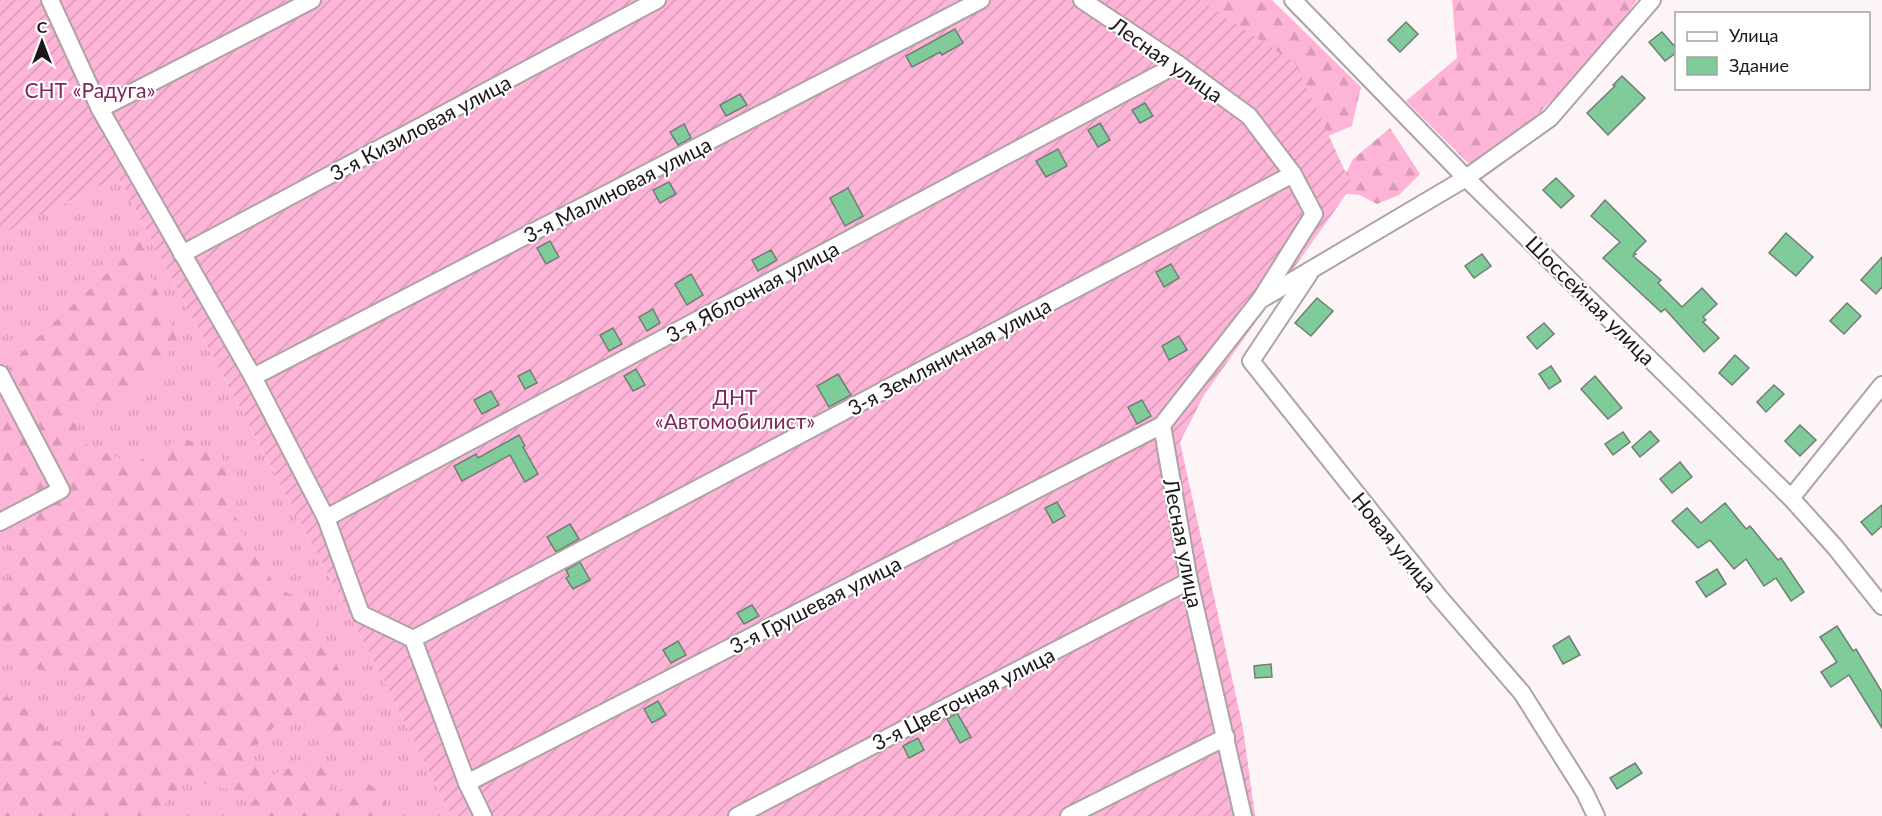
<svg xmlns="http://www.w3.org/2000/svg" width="1882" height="816" viewBox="0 0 1882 816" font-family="Lato,sans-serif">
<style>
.grass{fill:url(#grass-tufts)}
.forest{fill:url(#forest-firs)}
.garden{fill:url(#garden-furrows)}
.building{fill:#7fcc9a;stroke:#717d75;stroke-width:1.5}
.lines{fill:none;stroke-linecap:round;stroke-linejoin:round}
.minor-casing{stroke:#afa1a7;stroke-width:20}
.minor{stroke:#fff;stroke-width:16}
.labels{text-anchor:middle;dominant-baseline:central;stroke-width:4.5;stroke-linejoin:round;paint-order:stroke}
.street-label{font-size:21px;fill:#1d171a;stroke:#fff}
.park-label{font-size:21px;fill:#81265b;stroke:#fff}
</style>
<defs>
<pattern id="grass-tufts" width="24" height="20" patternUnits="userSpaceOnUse" patternTransform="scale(1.5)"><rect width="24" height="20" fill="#fdb4d7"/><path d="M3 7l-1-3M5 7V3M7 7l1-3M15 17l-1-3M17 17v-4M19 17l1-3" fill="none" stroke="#d89ab8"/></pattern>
<pattern id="forest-firs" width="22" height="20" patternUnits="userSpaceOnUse" patternTransform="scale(1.5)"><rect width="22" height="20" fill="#fdb4d7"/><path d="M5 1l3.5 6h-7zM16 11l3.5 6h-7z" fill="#d89ab8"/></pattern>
<pattern id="garden-furrows" width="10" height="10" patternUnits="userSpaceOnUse" patternTransform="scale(1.5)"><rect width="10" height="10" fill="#fdb4d7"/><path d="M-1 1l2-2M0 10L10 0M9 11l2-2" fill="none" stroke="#d89ab8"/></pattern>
</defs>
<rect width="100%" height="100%" fill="#fdf4f8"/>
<path class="grass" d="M118,177L381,675L451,816H0V235Z"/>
<g class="forest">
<path d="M1099,0H1272L1361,87L1352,126L1309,144Z"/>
<path d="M1452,0H1637L1593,60L1534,118L1469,164L1406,101L1457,58Z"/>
<path d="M1390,128L1420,174L1399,195L1377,204L1360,195L1336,193L1353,159Z"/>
<path d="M144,238L148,270L177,339L162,365L114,406L86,408L73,439L133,464L182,437L222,456L238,526L277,588L308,602L343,679L344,745L313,724L280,720L247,756L272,775L311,759L334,767L328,794L365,781L386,797V816H366L364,806L346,816H239L261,793L220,788L186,779L155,816H0V693L32,713L57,742L91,736V688L19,662L0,635V611L9,602V525L0,504V398L11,363Z"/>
</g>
<path class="garden" d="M0,0H1199L1295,63L1352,186L1204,395L1180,442L1243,728L1255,816H451L381,675L118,177L0,235Z"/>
<g class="building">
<path d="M1406,22L1418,34L1400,52L1388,40Z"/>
<path d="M955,29L963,43L942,55L940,52L912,67L906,56Z"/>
<path d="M1662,32L1677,49V52L1665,61L1649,42Z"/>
<path d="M1622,76L1645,98L1608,135L1587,113L1615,86L1613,85Z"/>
<path d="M740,94L747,105L726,116L720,105Z"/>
<path d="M1145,103L1153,116L1140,123L1132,110Z"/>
<path d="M1100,123L1110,140L1098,147L1088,130Z"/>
<path d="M684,124L691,138L678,145L670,132Z"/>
<path d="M1058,149L1067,166L1046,177L1036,161Z"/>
<path d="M1556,178L1574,196L1561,208L1543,190Z"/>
<path d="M669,182L676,194L660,203L653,190Z"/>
<path d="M848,188L863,216L845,226L830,198Z"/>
<path d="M1605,200L1646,241L1634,253L1636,254L1633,256L1661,280L1658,283L1682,307L1702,288L1717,304L1703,317L1706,320L1703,322L1719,338L1704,352L1665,309L1661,312L1603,258L1620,242L1591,216Z"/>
<path d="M1786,233L1813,257L1796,276L1769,253Z"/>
<path d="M550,241L559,257L546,264L537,248Z"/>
<path d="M771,250L777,260L758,271L752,260Z"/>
<path d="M1482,254L1491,266L1474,278L1465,266Z"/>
<path d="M1882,257V287L1876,294L1861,280Z"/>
<path d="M1171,264L1179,278L1164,287L1156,272Z"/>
<path d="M691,274L703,295L687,305L675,284Z"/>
<path d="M1317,298L1333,311L1311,336L1295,323Z"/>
<path d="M1847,303L1861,316L1844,334L1830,321Z"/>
<path d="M653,309L660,323L647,331L639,317Z"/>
<path d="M1544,323L1554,334L1537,349L1527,337Z"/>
<path d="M613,328L622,344L609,351L600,335Z"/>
<path d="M1179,336L1187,350L1169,360L1162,346Z"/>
<path d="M1735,355L1749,368L1732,385L1719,373Z"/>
<path d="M1551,366L1561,381L1549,389L1539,374Z"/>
<path d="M636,369L645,385L633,391L624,376Z"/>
<path d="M530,370L537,383L525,389L518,376Z"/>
<path d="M838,374L851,395L829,407L817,386Z"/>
<path d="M1595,376L1622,408L1608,419L1581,389Z"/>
<path d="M1774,385L1784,394L1766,412L1757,402Z"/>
<path d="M491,391L499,405L482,414L474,400Z"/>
<path d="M1142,400L1151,416L1137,424L1128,407Z"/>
<path d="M1800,425L1816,440L1800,456L1785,441Z"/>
<path d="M1650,431L1659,441L1640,457L1632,447Z"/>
<path d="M1623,432L1630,442L1613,455L1605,444Z"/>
<path d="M519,435L525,446L523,447L538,474L525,482L510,455L462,481L454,466L476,454L478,458Z"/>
<path d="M1680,462L1692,477L1672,493L1660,479Z"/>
<path d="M1057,502L1065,516L1053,523L1045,508Z"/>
<path d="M1725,503L1746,529L1750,526L1778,560L1781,558L1804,592L1791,601L1776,578L1764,586L1746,559L1734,569L1710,540L1698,548L1672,521L1687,508L1701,523Z"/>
<path d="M1882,505V526L1872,535L1861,522Z"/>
<path d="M570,524L579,539L556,552L547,537Z"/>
<path d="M580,562L590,580L573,589L566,578L569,576L566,570Z"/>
<path d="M1717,569L1726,584L1706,597L1696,582Z"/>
<path d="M752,605L759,616L744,624L737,613Z"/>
<path d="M1837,626L1853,651L1856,649L1882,692V728L1849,675L1831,687L1821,672L1837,662L1820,637Z"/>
<path d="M1569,636L1580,655L1563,664L1553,646Z"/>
<path d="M678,641L686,655L671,663L663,650Z"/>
<path d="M1271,664L1272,677L1255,678L1254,666Z"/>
<path d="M658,701L666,715L652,723L644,709Z"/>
<path d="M957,713L971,737L960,743L947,719Z"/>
<path d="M918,738L924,750L909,758L903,746Z"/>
<path d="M1635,763L1642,773L1617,789L1610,778Z"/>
</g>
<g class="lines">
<defs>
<g id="minor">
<path d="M50,0L100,109L253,377L326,518L361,614L413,639L467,783L483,816"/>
<path d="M1082,0L1178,64L1249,116L1293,174L1314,214L1262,297"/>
<path d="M1293,0L1466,178L1791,498L1835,547L1882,606"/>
<path d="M100,109L312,0"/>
<path d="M182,254L657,0"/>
<path d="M1309,274L1251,361L1439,597L1522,693L1585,793L1596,816"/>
<path d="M0,374L61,490L0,522"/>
<path d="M253,377L981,0"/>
<path d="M1162,425L1189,581L1243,816"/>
<path d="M1791,498L1882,385"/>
<path d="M326,518L1178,64"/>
<path d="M413,639L1293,174"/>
<path d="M467,783L1162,425L1260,300L1466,178L1550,118L1652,0"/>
<path d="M737,816L1189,581"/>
<path d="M1069,816L1226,737"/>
</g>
</defs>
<use href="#minor" class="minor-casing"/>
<use href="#minor" class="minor"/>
</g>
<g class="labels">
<g class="street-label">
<text transform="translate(1167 59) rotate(35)">Лесная улица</text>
<text transform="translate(420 127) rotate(-28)">3-я Кизиловая улица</text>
<text transform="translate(617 189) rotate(-27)">3-я Малиновая улица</text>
<text transform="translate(752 291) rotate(-28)">3-я Яблочная улица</text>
<text transform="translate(1591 300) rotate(45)">Шоссейная улица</text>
<text transform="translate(949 356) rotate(-28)">3-я Земляничная улица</text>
<text transform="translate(1395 542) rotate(51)">Новая улица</text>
<text transform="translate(1184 543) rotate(79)">Лесная улица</text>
<text transform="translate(815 604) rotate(-27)">3-я Грушевая улица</text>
<text transform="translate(963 698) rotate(-27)">3-я Цветочная улица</text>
</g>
<g class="park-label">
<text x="90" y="89">СНТ «Радуга»</text>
<text x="735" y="396">ДНТ<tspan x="735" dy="24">«Автомобилист»</tspan></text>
</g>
</g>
<rect x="1675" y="12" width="195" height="78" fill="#ffffff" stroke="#a5a2a3" stroke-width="1.5"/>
<rect x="1687" y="32" width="30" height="9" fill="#ffffff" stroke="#a5a2a3" stroke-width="1.5"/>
<text x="1729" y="42" font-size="18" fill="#1d171a">Улица</text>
<rect x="1687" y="57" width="30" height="18" fill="#7fcc9a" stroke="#a5a2a3" stroke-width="1.5"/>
<text x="1729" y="72" font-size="18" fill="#1d171a">Здание</text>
<g transform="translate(42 42)" stroke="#ffffff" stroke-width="4.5" paint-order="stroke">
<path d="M0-4.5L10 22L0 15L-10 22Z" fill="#1d171a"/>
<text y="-9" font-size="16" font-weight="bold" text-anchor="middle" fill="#1d171a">С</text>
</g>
</svg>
